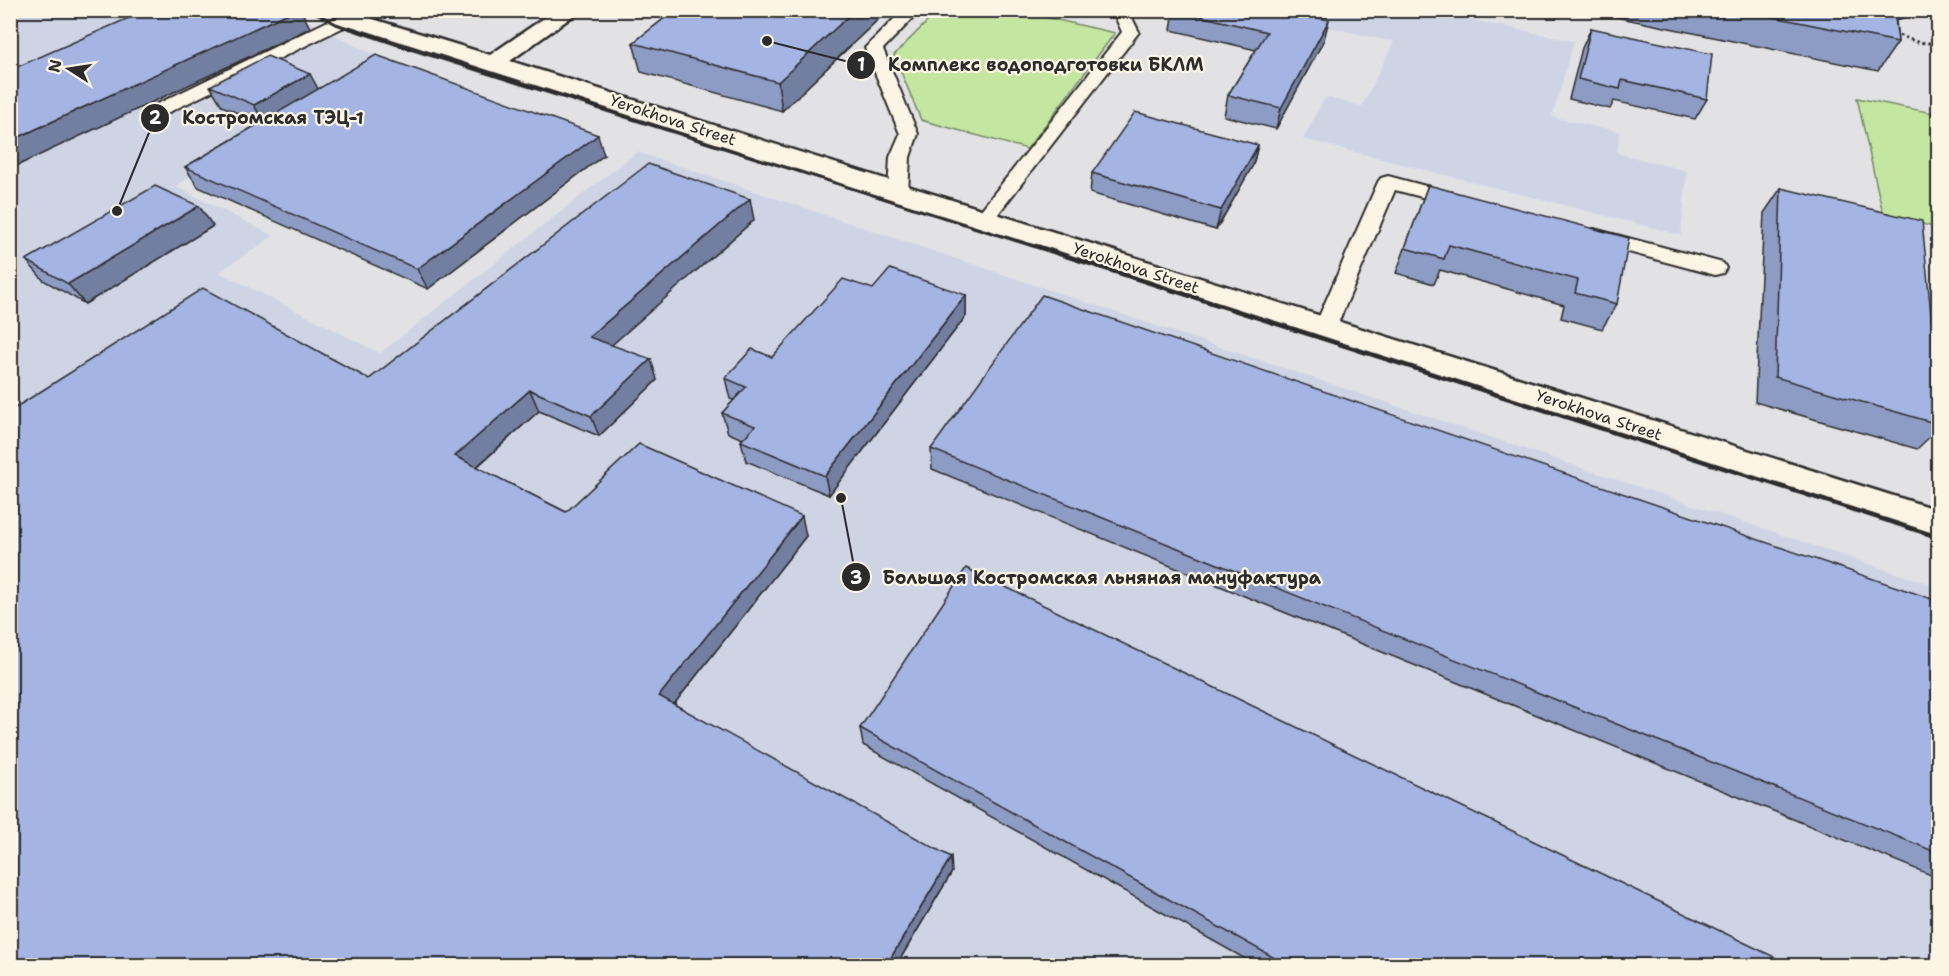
<svg xmlns="http://www.w3.org/2000/svg" width="1949" height="976" viewBox="0 0 1949 976" font-family="'Shantell Sans',sans-serif">
<style>
.built{fill:#cfd4e5}
.green{fill:#c3e6a0;stroke:#786;stroke-width:1.5}
.lines{fill:none;stroke-linecap:round;stroke-linejoin:round}
.lane-casing{stroke:#2b2b2b;stroke-width:4}
.street-casing{stroke:#2b2b2b;stroke-width:5}
.path{stroke:#2b2b2b;stroke-width:3;stroke-dasharray:3 3;stroke-linecap:butt}
.lane{fill:#fcf5e5;fill-rule:evenodd}
.street{fill:#fcf5e5;fill-rule:evenodd}
.rail-far1{stroke:#2b2b2b;stroke-width:3}
.rail{stroke:#2b2b2b;stroke-width:4.5}
.wall{fill:#8d9cc4;stroke:#2b2b2b;stroke-width:1.5}
.shaded-wall{fill:#737fa0;stroke:#2b2b2b;stroke-width:1.5}
.building{fill:#a4b5e4;stroke:#2b2b2b;stroke-width:1.5}
.labels{text-anchor:middle;dominant-baseline:central;stroke-width:4.5;stroke-linejoin:round;paint-order:stroke}
.street-label{font-size:16px;fill:#2b2b2b;stroke:#fcf5e5}
.leader{fill:none;stroke:#2b2b2b;stroke-width:2}
.callout-dot{fill:#2b2b2b;stroke:#fcf5e5;stroke-width:2}
.mark-label{font-size:18px;text-anchor:middle;font-weight:bold;fill:#fff}
.callout-label{font-size:18px;text-anchor:middle;font-weight:bold;fill:#2b2b2b;stroke:#fcf5e5;stroke-width:4.5;stroke-linejoin:round;paint-order:stroke}
</style>
<rect width="100%" height="100%" fill="#e2e2e5"/>
<filter id="ink" filterUnits="userSpaceOnUse"><feTurbulence type="fractalNoise" baseFrequency=".0167" numOctaves="2"/><feDisplacementMap in="SourceGraphic" scale="12" xChannelSelector="R" yChannelSelector="G"/><feConvolveMatrix kernelMatrix="1 2 1 2 8 2 1 2 1" color-interpolation-filters="sRGB"/></filter>
<g filter="url(#ink)">
<g class="built">
<path d="M10,11H287L388,62L175,186L274,236L219,272L380,353L637,152L1938,587V965H11Z"/>
<path d="M1257,11H1428L1574,41L1552,117L1620,132L1617,153L1687,171L1681,235L1303,139L1325,97L1362,106L1394,42Z"/>
</g>
<g class="green">
<path d="M938,11H1018L1115,33L1027,149L921,120L894,55Z"/>
<path d="M1857,98L1938,114V228L1883,214Z"/>
</g>
<g class="lines">
<defs>
<g id="lane">
<path d="M362,10H389L387,13L342,28L159,117H147L144,113L147,109L330,20Z"/>
<path d="M903,10H921L883,49L918,134L910,157L908,192L905,196H891L888,192L890,157L900,134L865,48Z"/>
<path d="M1116,10H1133L1130,14L1139,32L991,223L984,225L977,223L974,219L977,215L1122,32L1114,14Z"/>
<path d="M1388,176L1467,197L1470,201L1467,205L1460,207L1395,190L1336,328L1333,333L1325,336L1317,333L1314,328L1378,182L1381,178Z"/>
<path d="M1594,229L1723,263L1726,268L1723,273L1715,275L1587,241L1584,236L1587,231Z"/>
</g>
<path id="street" d="M556,10H581L510,61L1938,510V536L342,23L339,18L342,13L350,12L490,55Z"/>
</defs>
<use href="#lane" class="lane-casing"/>
<use href="#street" class="street-casing"/>
<path class="path" d="M1893,33L1917,42L1938,44"/>
<use href="#lane" class="lane"/>
<use href="#street" class="street"/>
<path class="rail-far1" d="M311,10L336,24L407,48L1041,248"/>
<path class="rail" d="M1036,246L1938,537"/>
</g>
<g class="wall">
<path d="M675,10H888L782,111L641,72L633,43Z"/>
<path d="M1174,10L1324,40L1276,129L1224,116L1228,95L1256,50L1171,30Z"/>
<path d="M1582,10H1916L1914,14L1896,20L1898,42L1878,71Z"/>
<path d="M1591,28L1707,99L1695,119L1614,101L1610,109L1569,99L1582,48Z"/>
<path d="M210,86L318,89L604,155L428,289L198,187L185,167L260,123L222,106Z"/>
<path d="M1258,145L1253,165L1216,230L1090,193L1092,173Z"/>
<path d="M1428,185L1617,304L1602,329L1561,318L1564,305L1440,270L1434,284L1396,273Z"/>
<path d="M1781,188L1938,387V429L1917,449L1755,402L1764,213Z"/>
<path d="M754,220L611,345L657,380L599,436L539,411L477,467L566,512L806,536L674,704L952,872L896,966L369,379Z"/>
<path d="M213,226L85,304L43,280L26,260Z"/>
<path d="M873,289L966,295V316L829,495L746,461L741,441L743,439L728,433L722,413L734,400L730,399L725,378L772,357Z"/>
<path d="M931,449L1938,601V878L932,469Z"/>
<path d="M860,728L1793,966H1258L863,745Z"/>
</g>
<g class="shaded-wall">
<path d="M295,10H301L310,28L10,169V141Z"/>
<path d="M855,10H888L782,111L778,82Z"/>
<path d="M1908,10H1916L1914,14L1894,21L1899,13Z"/>
<path d="M1329,20L1324,40L1276,129L1281,108Z"/>
<path d="M310,74L321,94L266,126L254,105Z"/>
<path d="M598,135L604,155L428,289L417,269Z"/>
<path d="M1258,145L1253,165L1216,230L1221,210Z"/>
<path d="M750,199L754,220L597,358L589,337Z"/>
<path d="M199,206L213,226L85,304L68,284Z"/>
<path d="M966,295V316L829,495L825,476Z"/>
<path d="M651,359L657,380L599,436L591,416Z"/>
<path d="M530,390L539,411L466,476L455,456Z"/>
<path d="M802,516L806,536L667,713L659,696Z"/>
<path d="M951,857L952,872L896,966H886Z"/>
</g>
<g class="building">
<path d="M147,10H295L10,141V70Z"/>
<path d="M675,10H855L778,82L633,43Z"/>
<path d="M1175,10H1285L1329,20L1281,108L1228,95L1267,32Z"/>
<path d="M1739,10H1894L1898,42Z"/>
<path d="M1894,10H1908L1899,13Z"/>
<path d="M1591,28L1712,54L1707,99L1622,80L1620,89L1578,79Z"/>
<path d="M376,55L598,135L417,269L185,167Z"/>
<path d="M267,56L310,74L254,105L210,86Z"/>
<path d="M1135,112L1258,145L1221,210L1092,173Z"/>
<path d="M648,164L750,199L589,337L651,359L591,416L530,390L455,456L566,512L639,444L802,516L659,696L951,857L886,966H10V411L203,288L369,379Z"/>
<path d="M1428,185L1629,238L1617,304L1575,293L1578,280L1449,245L1444,259L1405,248Z"/>
<path d="M155,186L199,206L68,284L26,260Z"/>
<path d="M1781,188L1922,221L1938,387V424L1775,377Z"/>
<path d="M890,269L966,295L825,476L741,441L755,426L722,413L746,387L725,378L752,349L772,357L843,279L873,289Z"/>
<path d="M1042,295L1938,601V853L931,449Z"/>
<path d="M966,568L1793,966H1289L860,728Z"/>
</g>
</g>
<g class="labels">
<g class="street-label">
<text transform="translate(673 120) rotate(18)">Yerokhova Street</text>
<text transform="translate(1136 268) rotate(18)">Yerokhova Street</text>
<text transform="translate(1599 415) rotate(18)">Yerokhova Street</text>
</g>
</g>
<path class="leader" d="M767 41L861 65M117 211L155 118M841 498L856 577"/>
<g class="callout-dot">
<circle cx="767" cy="41" r="6"/>
<circle cx="117" cy="211" r="6"/>
<circle cx="841" cy="498" r="6"/>
<circle cx="861" cy="65" r="15"/>
<circle cx="155" cy="118" r="15"/>
<circle cx="856" cy="577" r="15"/>
</g>
<g class="mark-label">
<text x="861" y="71">1</text>
<text x="155" y="124">2</text>
<text x="856" y="584">3</text>
</g>
<g class="callout-label">
<text x="1046" y="71">Комплекс водоподготовки БКЛМ</text>
<text x="273" y="124">Костромская ТЭЦ-1</text>
<text x="1102" y="584">Большая Костромская льняная мануфактура</text>
</g>
<rect width="1949" height="976" fill="none" stroke="#fcf5e5" stroke-width="36"/>
<rect x="18" y="18" width="1913" height="940" fill="none" stroke="#2b2b2b" stroke-width="2" filter="url(#ink)"/>
<g transform="translate(69 69) rotate(282)" stroke="#fcf5e5" stroke-width="4.5" paint-order="stroke">
<path d="M0-4.5L10 22L0 15L-10 22Z" fill="#2b2b2b"/>
<text y="-9" font-size="16" font-weight="bold" text-anchor="middle" fill="#2b2b2b">N</text>
</g>
</svg>
